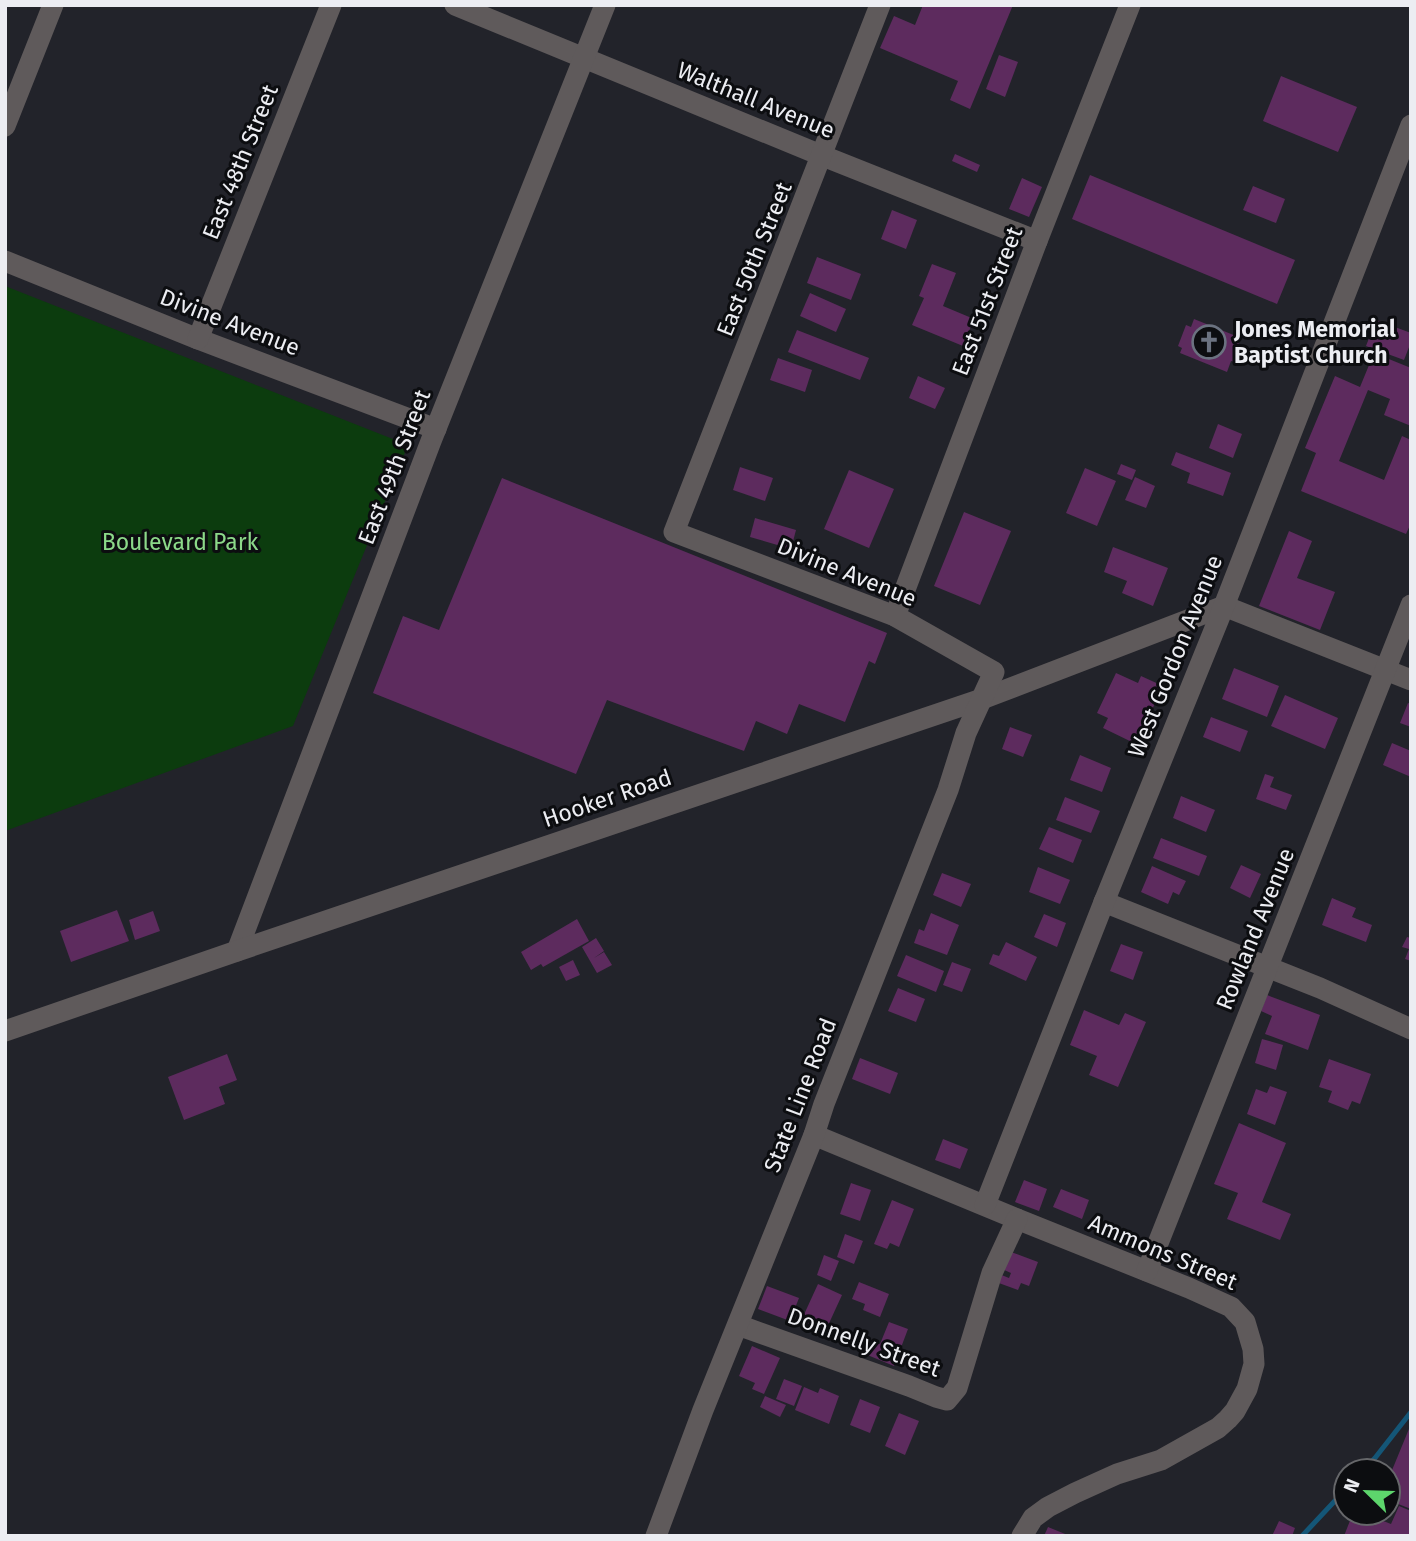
<svg xmlns="http://www.w3.org/2000/svg" width="1416" height="1541" viewBox="0 0 1416 1541" font-family="'Fira Sans',sans-serif">
<style>
.green{fill:#0c3c0e}
.lines{fill:none;stroke-linecap:round;stroke-linejoin:round}
.stream{stroke:#145677;stroke-width:5}
.building{fill:#5d2b5e}
.minor{stroke:#5f5a5b;stroke-width:21}
.labels{text-anchor:middle;dominant-baseline:central;stroke-width:6;stroke-linejoin:round;paint-order:stroke}
.street-label{font-size:23px;fill:#ecedf2;stroke:#0c0d10}
.poi-label{font-size:23px;font-weight:bold;fill:#ecedf2;stroke:#0c0d10;text-anchor:start}
.park-label{font-size:23px;fill:#8cd989;stroke:#0c0d10}
</style>
<rect width="100%" height="100%" fill="#22232a"/>
<path class="green" d="M5,286L408,445L293,726L5,831Z"/>
<g class="lines">
<g class="stream">
<path d="M1363,1471L1375,1458L1411,1412"/>
<path d="M1302,1536L1346,1489"/>
</g>
</g>
<g class="building">
<path d="M923,5H1013L970,109L950,100L958,81L880,48L894,16L915,25Z"/>
<path d="M999,55L1018,62L1005,97L986,89Z"/>
<path d="M1281,76L1357,107L1338,152L1263,121Z"/>
<path d="M955,154L980,165L977,172L952,161Z"/>
<path d="M1090,175L1295,260L1277,304L1072,219Z"/>
<path d="M1022,178L1042,187L1029,217L1009,209Z"/>
<path d="M1253,186L1285,199L1276,223L1243,210Z"/>
<path d="M892,210L917,220L906,249L881,239Z"/>
<path d="M817,257L861,274L851,300L807,283Z"/>
<path d="M932,264L956,273L943,306L974,319L963,346L912,325L924,298L919,296Z"/>
<path d="M810,293L846,309L836,332L800,316Z"/>
<path d="M1194,319L1241,338L1235,351L1242,354L1238,363L1231,361L1227,372L1180,353L1182,348L1178,346L1186,325L1191,327Z"/>
<path d="M1376,320L1411,333V342L1404,360L1366,346Z"/>
<path d="M797,330L869,358L860,380L788,352Z"/>
<path d="M1374,353L1411,368V426L1384,415L1390,399L1368,390L1339,461L1384,480L1402,436L1411,440V523L1406,534L1301,491L1316,453L1305,448L1335,376L1360,387Z"/>
<path d="M778,358L812,370L805,392L770,380Z"/>
<path d="M918,376L945,388L935,409L909,398Z"/>
<path d="M1218,424L1242,434L1233,458L1209,448Z"/>
<path d="M1176,452L1231,473L1223,496L1187,483L1190,473L1171,465Z"/>
<path d="M1121,464L1136,470L1132,480L1117,474Z"/>
<path d="M740,467L773,478L765,501L733,490Z"/>
<path d="M1085,468L1116,481L1097,526L1066,513Z"/>
<path d="M849,470L894,489L869,548L824,529Z"/>
<path d="M1135,477L1155,486L1146,508L1125,500Z"/>
<path d="M502,478L887,633L875,664L869,661L845,722L799,704L787,734L756,721L744,751L607,700L576,774L373,693L403,616L439,630Z"/>
<path d="M964,512L1011,531L980,605L934,586Z"/>
<path d="M755,518L796,530L791,549L750,537Z"/>
<path d="M1289,531L1312,541L1297,578L1335,592L1320,630L1259,606Z"/>
<path d="M1113,547L1168,568L1153,606L1122,593L1127,581L1104,572Z"/>
<path d="M1234,668L1279,686L1267,717L1222,699Z"/>
<path d="M1116,673L1138,683L1141,676L1163,686L1136,744L1103,728L1108,718L1097,713Z"/>
<path d="M1285,695L1338,718L1325,749L1271,726Z"/>
<path d="M1408,703L1411,704V727L1400,723Z"/>
<path d="M1211,717L1248,731L1240,752L1203,737Z"/>
<path d="M1010,727L1032,735L1023,757L1002,749Z"/>
<path d="M1392,743L1411,751V777L1383,765Z"/>
<path d="M1080,755L1111,768L1102,792L1070,780Z"/>
<path d="M1265,774L1274,777L1270,787L1292,795L1286,810L1256,799Z"/>
<path d="M1181,796L1215,810L1206,832L1173,818Z"/>
<path d="M1065,797L1100,811L1091,833L1056,820Z"/>
<path d="M1049,827L1082,840L1073,863L1039,849Z"/>
<path d="M1161,838L1207,856L1199,876L1153,858Z"/>
<path d="M1241,865L1261,874L1250,898L1230,888Z"/>
<path d="M1152,866L1186,881L1179,895L1173,892L1168,904L1141,892Z"/>
<path d="M1038,867L1070,880L1060,904L1029,892Z"/>
<path d="M942,873L971,884L961,907L933,895Z"/>
<path d="M1332,898L1356,908L1352,917L1372,925L1366,942L1322,925Z"/>
<path d="M117,910L129,941L71,962L60,931Z"/>
<path d="M153,911L160,931L135,940L129,920Z"/>
<path d="M931,913L959,925L947,955L914,943L919,929L924,931Z"/>
<path d="M1044,914L1066,923L1057,947L1034,937Z"/>
<path d="M577,919L589,941L543,967L541,964L531,970L521,952Z"/>
<path d="M1407,937L1411,938V961L1405,959L1409,949L1402,947Z"/>
<path d="M596,938L604,951L594,958L604,952L612,965L597,973L582,947Z"/>
<path d="M1006,942L1037,957L1026,981L989,964L993,954L999,956Z"/>
<path d="M1121,944L1143,952L1133,980L1110,971Z"/>
<path d="M906,955L944,971L936,992L897,976Z"/>
<path d="M573,960L580,975L566,981L559,967Z"/>
<path d="M952,962L971,969L962,992L943,985Z"/>
<path d="M898,988L925,999L916,1022L888,1011Z"/>
<path d="M1267,995L1320,1015L1308,1050L1265,1034L1272,1016L1261,1011Z"/>
<path d="M1084,1010L1119,1025L1125,1013L1146,1022L1118,1087L1089,1075L1097,1056L1070,1045Z"/>
<path d="M1262,1039L1283,1045L1276,1070L1255,1063Z"/>
<path d="M227,1054L237,1080L219,1087L225,1104L184,1120L168,1077Z"/>
<path d="M860,1058L898,1073L890,1094L852,1079Z"/>
<path d="M1329,1059L1371,1074L1360,1104L1352,1101L1348,1110L1328,1102L1332,1091L1319,1087Z"/>
<path d="M1270,1086L1287,1092L1275,1125L1247,1114L1256,1089L1267,1093Z"/>
<path d="M1239,1123L1286,1143L1262,1202L1291,1214L1280,1240L1227,1219L1238,1193L1214,1184Z"/>
<path d="M943,1139L968,1149L960,1169L935,1160Z"/>
<path d="M1024,1180L1047,1189L1039,1211L1015,1202Z"/>
<path d="M851,1183L871,1190L860,1221L840,1214Z"/>
<path d="M1061,1189L1089,1200L1082,1219L1053,1207Z"/>
<path d="M892,1200L914,1209L899,1247L890,1243L887,1249L874,1244Z"/>
<path d="M845,1234L863,1241L854,1264L837,1257Z"/>
<path d="M1011,1252L1038,1262L1029,1286L1021,1283L1018,1290L996,1282L999,1274L1009,1278L1011,1273L1002,1269Z"/>
<path d="M824,1255L839,1261L831,1281L817,1275Z"/>
<path d="M859,1282L889,1294L880,1317L863,1310L865,1304L852,1299Z"/>
<path d="M818,1284L842,1295L825,1332L801,1321Z"/>
<path d="M767,1286L799,1298L790,1321L758,1309Z"/>
<path d="M889,1322L908,1329L894,1366L865,1354L871,1340L880,1344Z"/>
<path d="M752,1346L780,1358L764,1394L752,1389L755,1383L739,1376Z"/>
<path d="M784,1379L802,1386L794,1406L776,1399Z"/>
<path d="M804,1387L818,1393L820,1388L839,1396L829,1424L795,1410Z"/>
<path d="M765,1396L786,1405L780,1417L760,1407Z"/>
<path d="M860,1399L880,1407L870,1433L850,1425Z"/>
<path d="M899,1413L919,1421L905,1455L885,1446Z"/>
<path d="M1411,1424V1509L1388,1500V1480Z"/>
<path d="M1399,1506L1411,1511V1536H1344L1353,1513H1363L1391,1524Z"/>
<path d="M1279,1521L1295,1528L1292,1536H1272Z"/>
<path d="M1048,1527L1070,1536H1044Z"/>
</g>
<g class="lines">
<g class="minor">
<path d="M455,5L823,156L1037,241"/>
<path d="M5,126L53,5"/>
<path d="M5,261L198,339L436,429"/>
<path d="M198,339L331,5"/>
<path d="M895,616L1037,241L1130,5"/>
<path d="M1104,902L1320,988L1411,1029"/>
<path d="M237,951L431,441L605,5"/>
<path d="M5,1031L237,951L982,699L1224,606L1411,680"/>
<path d="M814,1135L1017,1219L1189,1288L1231,1307L1245,1322L1253,1349L1254,1364L1247,1389L1235,1411L1228,1419L1218,1428L1161,1460L1117,1474L1075,1493L1048,1507L1033,1518L1022,1536"/>
<path d="M985,1205L1104,902L1224,606L1411,125"/>
<path d="M1147,1271L1411,605"/>
<path d="M738,1325L909,1386L936,1397L947,1400L957,1388L992,1273L1017,1219"/>
<path d="M656,1536L703,1410L814,1135L824,1104L948,790L966,733L994,672L895,616L674,532L880,5"/>
</g>
</g>
<defs>
<symbol id="church-ring" viewBox="-11 -11 22 22"><circle r="9.5" fill="#0c0d10" stroke="#6b7280" stroke-width="1.5"/><path d="M-1.2-6h2.4v3.5h3.3v2.4h-3.3V6h-2.4V-.1h-3.3v-2.4h3.3Z" fill="#6b7280"/></symbol>
</defs>
<g fill-rule="evenodd">
<use href="#church-ring" x="1190" y="323" width="38" height="38"/>
</g>
<g class="labels">
<g class="street-label">
<text transform="translate(756 100) rotate(22)">Walthall Avenue</text>
<text transform="translate(240 162) rotate(-68)">East 48th Street</text>
<text transform="translate(754 259) rotate(-68)">East 50th Street</text>
<text transform="translate(987 301) rotate(-69)">East 51st Street</text>
<text transform="translate(230 322) rotate(21)">Divine Avenue</text>
<text transform="translate(394 467) rotate(-69)">East 49th Street</text>
<text transform="translate(847 572) rotate(22)">Divine Avenue</text>
<text transform="translate(1175 656) rotate(-68)">West Gordon Avenue</text>
<text transform="translate(607 798) rotate(-19)">Hooker Road</text>
<text transform="translate(1255 929) rotate(-68)">Rowland Avenue</text>
<text transform="translate(800 1095) rotate(-69)">State Line Road</text>
<text transform="translate(1163 1252) rotate(23)">Ammons Street</text>
<text transform="translate(864 1342) rotate(20)">Donnelly Street</text>
</g>
<g class="poi-label">
<text x="1234" y="329">Jones Memorial<tspan x="1234" dy="26">Baptist Church</tspan></text>
</g>
<g class="park-label">
<text x="180" y="542">Boulevard Park</text>
</g>
</g>
<rect width="1416" height="1541" fill="none" stroke="#ecedf2" stroke-width="14"/>
<g transform="translate(1367 1492) rotate(293)"><circle r="33" fill="#0c0d10" stroke="#66676a" stroke-width="2"/>
<path d="M0-5L12 26L0 18L-12 26Z" fill="#5dd56c"/>
<text y="-10" font-size="19" font-weight="bold" text-anchor="middle" fill="#ecedf2">N</text>
</g>
</svg>
